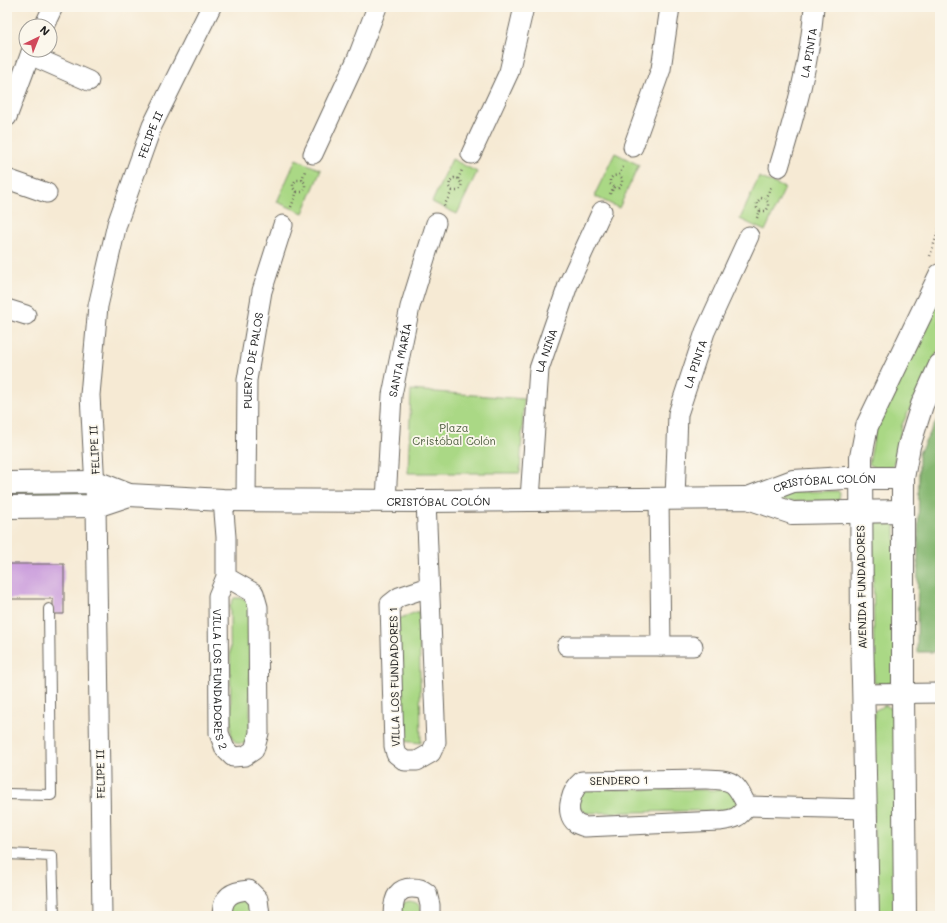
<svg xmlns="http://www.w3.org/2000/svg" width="947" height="923" viewBox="0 0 947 923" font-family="Mali,sans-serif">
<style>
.green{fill:#aad885;stroke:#637a50}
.forest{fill:#87b872;stroke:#526a47}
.building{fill:#c797db}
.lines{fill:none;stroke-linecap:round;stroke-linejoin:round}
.lane-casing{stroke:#68645c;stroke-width:12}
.street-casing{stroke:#68645c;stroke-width:21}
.secondary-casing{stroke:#68645c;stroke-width:24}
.path{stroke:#68645c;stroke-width:2.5;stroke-dasharray:1 3;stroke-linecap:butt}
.lane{stroke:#fff;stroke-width:10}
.street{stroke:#fff;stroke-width:19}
.secondary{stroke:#fff;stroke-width:22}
.labels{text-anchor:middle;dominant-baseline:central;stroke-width:3.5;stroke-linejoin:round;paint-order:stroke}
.street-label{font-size:11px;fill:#1c1c1c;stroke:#fbf7ec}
.park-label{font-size:11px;fill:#4e5e41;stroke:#fbf7ec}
</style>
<rect width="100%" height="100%" fill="#fbf7ec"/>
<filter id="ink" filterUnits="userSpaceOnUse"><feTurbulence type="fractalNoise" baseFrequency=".025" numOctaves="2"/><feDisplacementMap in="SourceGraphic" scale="8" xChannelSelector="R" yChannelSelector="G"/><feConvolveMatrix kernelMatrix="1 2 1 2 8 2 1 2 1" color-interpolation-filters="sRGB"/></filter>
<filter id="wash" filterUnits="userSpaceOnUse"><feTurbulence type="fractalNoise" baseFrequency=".012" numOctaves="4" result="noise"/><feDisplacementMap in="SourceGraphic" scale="16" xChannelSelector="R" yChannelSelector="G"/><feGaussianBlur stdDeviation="0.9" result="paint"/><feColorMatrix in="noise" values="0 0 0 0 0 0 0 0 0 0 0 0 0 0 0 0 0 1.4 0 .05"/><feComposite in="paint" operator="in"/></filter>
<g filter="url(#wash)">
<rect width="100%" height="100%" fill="#f6ead4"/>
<g class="green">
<path d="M615,153L639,165L619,208L594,196Z"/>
<path d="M296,159L321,170L303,213L277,202Z"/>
<path d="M452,159L477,172L457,214L432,202Z"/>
<path d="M759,177L785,188L765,231L740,219Z"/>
<path d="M940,295V347L902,425L893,467L876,468L869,464L876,427Z"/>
<path d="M411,390L524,399L520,473H408Z"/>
<path d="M7,490L85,491L86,496L7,502Z"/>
<path d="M838,491L840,493L839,500L788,502L770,498L788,492Z"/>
<path d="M873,519L895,520L896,681L886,684L874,683Z"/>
<path d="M234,598H243L250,603V738L245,744L236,743L231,736L230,606Z"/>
<path d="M7,604L8,704H7Z"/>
<path d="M419,611L421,743L401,741L398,619Z"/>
<path d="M885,705L896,711L897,916H874V711Z"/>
<path d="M587,789L732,790L738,802L732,810L586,813L577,807L578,794Z"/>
<path d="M244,897L250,902L253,916H227L229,902Z"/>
<path d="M409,901C419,902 421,906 423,916H398L403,903Z"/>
</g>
<path class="forest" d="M940,415V652H917L919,453Z"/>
<g id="blocks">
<path class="building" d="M7,564H64V614H53V599H7Z"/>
</g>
</g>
<g filter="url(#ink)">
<use href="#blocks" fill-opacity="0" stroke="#68645c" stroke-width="1"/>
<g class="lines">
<defs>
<g id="lane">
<path d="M7,794L51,795L49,609"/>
<path d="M7,854L52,856L54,916"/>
</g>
<g id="street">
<path d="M44,26L53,7"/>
<path d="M30,55L89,81"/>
<path d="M7,117L32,50"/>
<path d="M633,147L661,69L670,7"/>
<path d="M313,154L357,59L377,7"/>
<path d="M471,154L509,72L524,7"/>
<path id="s1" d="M779,167C795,114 810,63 814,7"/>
<path d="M7,179L47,193"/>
<path d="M7,309L26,315"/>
<path id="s2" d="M530,499L539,369L568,285L602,211"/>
<path d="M659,499L661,646"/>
<path id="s3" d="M675,499L678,414L705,332L749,236"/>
<path id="s4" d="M223,500L226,537V577L218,596L219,733L225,749L233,757L245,756L254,750L259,733L258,607L254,593L226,577"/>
<path id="s5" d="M246,500L247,380L262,291L283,225"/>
<path id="s6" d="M386,500L392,395L410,307L436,223"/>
<path d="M426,501L436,742L431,753L417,761H405L396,754L394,746L390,604L399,597L429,587"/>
<path d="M567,646H693"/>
<path d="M863,694L940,693"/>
<path d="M703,779C732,780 734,779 747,806C738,819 734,819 719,821L585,827C583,826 578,825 576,823C563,813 572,789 582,781Z"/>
<path d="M747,806L865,809"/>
<path id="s7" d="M102,916L96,506L90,395L98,306L117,224L152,126L211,7"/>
<path d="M222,916C222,896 232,891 249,890L258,899L260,916"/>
<path d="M393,916C393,902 395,888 412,888C419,888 422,889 427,893L430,905V916"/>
</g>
<g id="secondary">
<path id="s8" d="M7,483L96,482L129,495L223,500L426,501L748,498L792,513L903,511"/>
<path id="s9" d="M748,498L793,481L845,478H903"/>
<path d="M7,507L96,506L129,495"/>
<path d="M868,916L862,632L861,457L867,426L940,275"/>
<path d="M905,916L903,694V478L909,446L922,405L940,365"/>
</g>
</defs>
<use href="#lane" class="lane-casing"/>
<use href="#street" class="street-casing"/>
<use href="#secondary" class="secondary-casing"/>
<g class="path">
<path d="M619,175L624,165"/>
<path d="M458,179L462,170"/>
<path d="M302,180L305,171"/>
<path d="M614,187L618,188L622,184V178L619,175"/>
<path d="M614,187L610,184V179L613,176L619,175"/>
<path d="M452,191H457L460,189L462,184L458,179"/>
<path d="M452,191L449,187L450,181L454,178L458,179"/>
<path d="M297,192L293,188V184L296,180H302"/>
<path d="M297,192H302L305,189V183L302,180"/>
<path d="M610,194L614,187"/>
<path d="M765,199L772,185"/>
<path d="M444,206L452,191"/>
<path d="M291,207L297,192"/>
<path d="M760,211L757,208V202L761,198L765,199"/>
<path d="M760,211H766L768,208V202L765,199"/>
<path d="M757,218L760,211"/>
<path d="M930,256L940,226"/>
</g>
<use href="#lane" class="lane"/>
<use href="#street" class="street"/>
<use href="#secondary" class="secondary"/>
</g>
</g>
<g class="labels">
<g class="street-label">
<text stroke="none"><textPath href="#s1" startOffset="118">LA PINTA</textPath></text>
<text stroke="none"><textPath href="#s7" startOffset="790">FELIPE II</textPath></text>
<text stroke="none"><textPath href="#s2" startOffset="150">LA NIÑA</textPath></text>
<text stroke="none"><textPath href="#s6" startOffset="141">SANTA MARÍA</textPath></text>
<text stroke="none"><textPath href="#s5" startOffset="140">PUERTO DE PALOS</textPath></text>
<text stroke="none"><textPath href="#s3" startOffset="138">LA PINTA</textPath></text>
<text transform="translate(94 450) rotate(-93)">FELIPE II</text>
<text stroke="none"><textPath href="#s9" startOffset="79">CRISTÓBAL COLÓN</textPath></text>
<text stroke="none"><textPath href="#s8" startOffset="434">CRISTÓBAL COLÓN</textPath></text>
<text transform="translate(861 587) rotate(-91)">AVENIDA FUNDADORES</text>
<text transform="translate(394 677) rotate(-91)">VILLA LOS FUNDADORES 1</text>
<text stroke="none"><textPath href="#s4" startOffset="181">VILLA LOS FUNDADORES 2</textPath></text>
<text transform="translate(100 774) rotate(-91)">FELIPE II</text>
<text transform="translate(619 780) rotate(-1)">SENDERO 1</text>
</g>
<g class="park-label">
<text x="454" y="427">Plaza<tspan x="454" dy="13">Cristóbal Colón</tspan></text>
</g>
</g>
<rect width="947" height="923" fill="none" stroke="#fbf7ec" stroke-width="24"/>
<g transform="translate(38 38) rotate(43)"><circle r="19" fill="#fbf7ec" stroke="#a29f99"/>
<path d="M0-3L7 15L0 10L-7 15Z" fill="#d1495b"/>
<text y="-6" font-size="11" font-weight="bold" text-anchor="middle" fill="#1c1c1c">N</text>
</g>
</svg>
